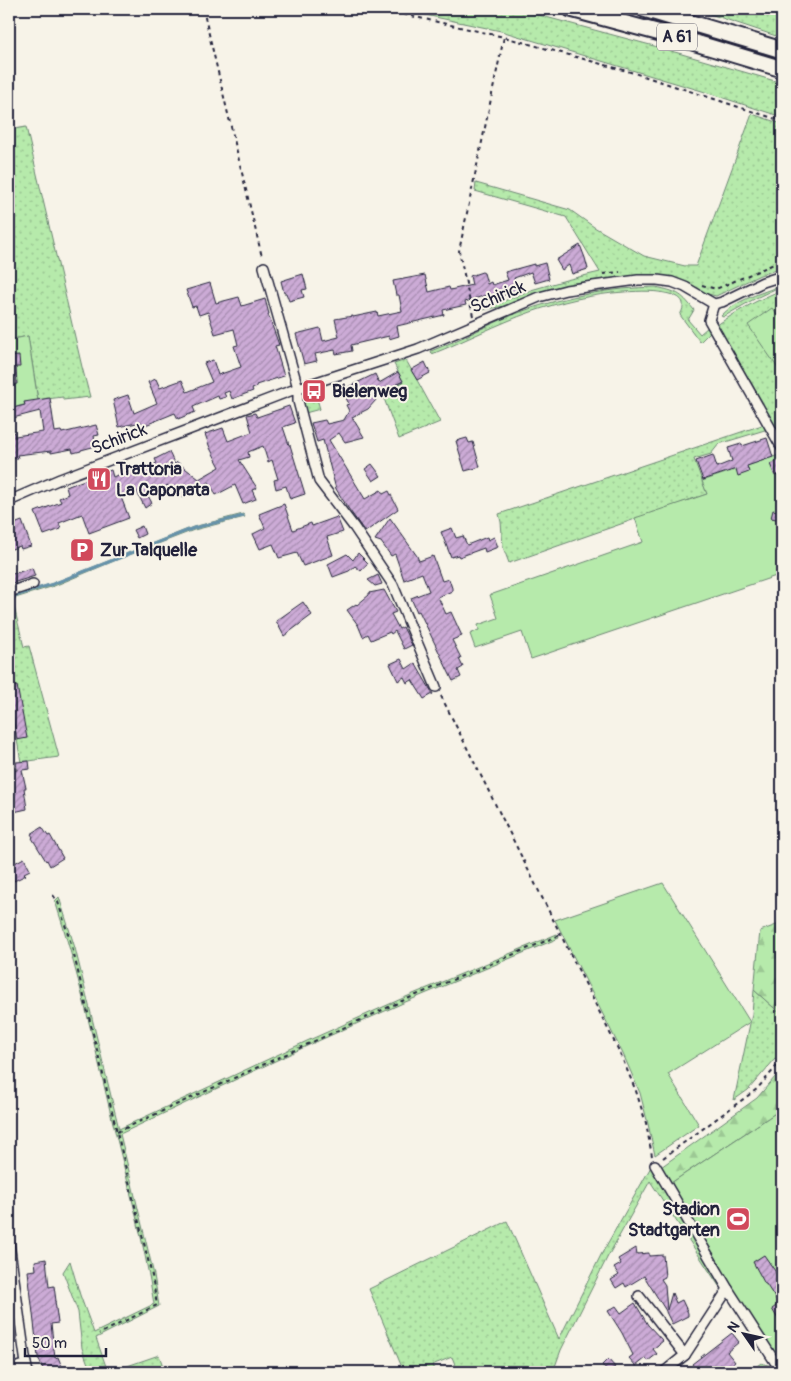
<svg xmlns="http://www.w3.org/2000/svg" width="791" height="1381" viewBox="0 0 791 1381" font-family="Pangolin,sans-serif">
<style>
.grass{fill:url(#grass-dots);stroke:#6c8673}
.forest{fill:url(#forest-firs);stroke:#6c8673}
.park{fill:url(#park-tufts);stroke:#6c8673}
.garden{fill:#b6eaab;stroke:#6c8673}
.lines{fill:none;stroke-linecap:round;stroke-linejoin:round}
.stream{stroke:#6692ab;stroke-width:3}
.building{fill:url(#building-hatch);stroke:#22223b}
.street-casing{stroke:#22223b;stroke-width:12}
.highway-casing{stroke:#22223b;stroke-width:19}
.path{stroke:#22223b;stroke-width:2;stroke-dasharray:4 4;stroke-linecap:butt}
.street{stroke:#f7f3e8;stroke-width:9}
.highway{stroke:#f7f3e8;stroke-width:15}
.labels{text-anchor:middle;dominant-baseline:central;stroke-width:4;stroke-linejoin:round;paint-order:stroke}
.shield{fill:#f7f3e8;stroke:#62616f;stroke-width:1}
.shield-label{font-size:16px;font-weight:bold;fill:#22223b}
.street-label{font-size:18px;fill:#22223b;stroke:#f7f3e8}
.poi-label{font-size:18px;font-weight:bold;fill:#22223b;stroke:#f7f3e8;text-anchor:start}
</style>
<defs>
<pattern id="grass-dots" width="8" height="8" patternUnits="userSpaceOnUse" patternTransform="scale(1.25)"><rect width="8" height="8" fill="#b6eaab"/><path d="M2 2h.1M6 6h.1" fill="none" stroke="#9cc894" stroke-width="1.8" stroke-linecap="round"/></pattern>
<pattern id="forest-firs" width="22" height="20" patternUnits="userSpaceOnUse" patternTransform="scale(1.25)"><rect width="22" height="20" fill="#b6eaab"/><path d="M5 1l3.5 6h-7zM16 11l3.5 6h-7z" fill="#9cc894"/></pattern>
<pattern id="park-tufts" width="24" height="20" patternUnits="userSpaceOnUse" patternTransform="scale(1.25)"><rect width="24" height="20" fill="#b6eaab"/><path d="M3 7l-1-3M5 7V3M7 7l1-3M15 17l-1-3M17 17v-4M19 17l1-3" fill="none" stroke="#9cc894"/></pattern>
<pattern id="building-hatch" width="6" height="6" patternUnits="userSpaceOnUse" patternTransform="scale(1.25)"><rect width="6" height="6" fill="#ccabd6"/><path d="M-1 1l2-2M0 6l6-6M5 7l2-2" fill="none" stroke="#a58baf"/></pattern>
</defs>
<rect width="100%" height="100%" fill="#f7f3e8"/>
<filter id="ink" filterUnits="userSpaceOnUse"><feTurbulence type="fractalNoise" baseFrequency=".02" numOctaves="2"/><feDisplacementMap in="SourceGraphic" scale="10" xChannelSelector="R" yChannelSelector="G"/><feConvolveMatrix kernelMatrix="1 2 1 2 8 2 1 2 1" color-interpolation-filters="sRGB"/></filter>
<g filter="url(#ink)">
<g class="grass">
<path d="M397,9H516L654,46L782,83V117L702,91L501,31Z"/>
<path d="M690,9H756L782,18V38L713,15Z"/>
<path d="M752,114L782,124V268L760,275L716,296L704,293L680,280L659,276L639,275L575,283L531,296L505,306L482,310L531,290L566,280L600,272L566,217L475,191L476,183L570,210L594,227L644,256L685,266H696Z"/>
<path d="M26,127L82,367L90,397L63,400V397L38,400L28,336L9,340V130Z"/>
<path d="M656,287C677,292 680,292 694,310L688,320L700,334L708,327L711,331L700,342L680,315C685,306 685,299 673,295C657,290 641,291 624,292C593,294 560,302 531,312C497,324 465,341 432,354L431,351C462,339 493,322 523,311C566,296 611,288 656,287Z"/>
<path d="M777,287V288L756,298L723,317L721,316C735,301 758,294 777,287Z"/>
<path d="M777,292L782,299V439L717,325C736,312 755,301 777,292Z"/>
<path d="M406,360L440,422L399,439L382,393L403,381L394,364Z"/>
<path d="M315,392L320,409L305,413L301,396Z"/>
<path d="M765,424L768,429L719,444L711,454L694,459L707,494L509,563L503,547L501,522L499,514Z"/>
<path d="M243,514L245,517L194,530L119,559L54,586L12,599L24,647L29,646L59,757L21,762L9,696V597L53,583L193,527Z"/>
<path d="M59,897L75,948L119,1129L307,1041L401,999L557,934L559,938L403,1003L309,1045L120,1134L154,1275L159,1306L96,1338L108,1372H91L82,1348L78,1312L63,1272L70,1261L80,1295L94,1333L154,1304C144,1240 126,1177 111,1115C94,1043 78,971 55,901Z"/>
<path d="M754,990L782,1015V1051L748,1090L734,1100L752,1014Z"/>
<path d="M652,1165L719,1281V1286L650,1181L607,1258L561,1350L553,1372H458L452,1357L432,1365L435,1372H404L369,1289L507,1221L559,1339L601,1255Z"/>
<path d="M159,1355L165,1372H110Z"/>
</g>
<g class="forest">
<path d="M782,923V1015L754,990L760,931Z"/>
<path d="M782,1069V1110L777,1112L671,1183L661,1167L757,1098Z"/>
</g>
<path class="park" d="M761,1363L774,1367L777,1372H749Z"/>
<g class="garden">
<path d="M772,308L782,322V374L748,325Z"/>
<path d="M28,336L38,401L9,409V340Z"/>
<path d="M782,454V574L531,659L522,632L475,648L470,634L479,630L478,625L498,618L490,595L643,542L635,518L707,494L702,481Z"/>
<path d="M663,883L750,1022L668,1074L699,1125L655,1155L648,1124L640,1093L623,1054L555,920Z"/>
<path d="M782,1110V1367L727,1280L715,1256L671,1183L777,1112Z"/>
</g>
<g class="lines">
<path class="stream" d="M9,598L53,584L194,528L243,516"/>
</g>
<g class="building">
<path d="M580,245L585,258L588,269L572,274L569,265L562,270L556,260Z"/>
<path d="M545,263L549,279L535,283L531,272L514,278L518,291L501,296L500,293L490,297L489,294L465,302L466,305L443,310L444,315L397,326L399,336L389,339V336L351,345L352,351L336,354L335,350L315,354L317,361L304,364L296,334L320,328L323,341L339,337L335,319L353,316V317L377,312L378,316L402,311L399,295H396L393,281L425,275L429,292L449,287L450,290L472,285L470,276L482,272L484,273L487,284L491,282L492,285L508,280L505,272L534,264V266Z"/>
<path d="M303,274L307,289L302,290L304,297L289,301L286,293H284L281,281Z"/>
<path d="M210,283L216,303L239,297L242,306L265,299L269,314H268L279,345L275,346L284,376L256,385L257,387L252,389L253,391L232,399L229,391L224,393L226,397L219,399L218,396L193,407L195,412L178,419L175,413L143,426L141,422L119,427L113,400L128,395L134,413L157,403L148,382L156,379L160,388L182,380L187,392L212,382L204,363L213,360L218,375L241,367L234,346L238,345L234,329L215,334L208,312L199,315L196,306L192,307L186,290Z"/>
<path d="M19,356L20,367H16L17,384L9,385V357Z"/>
<path d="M425,362L430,373L417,380L411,370Z"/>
<path d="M398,372L403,381L374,396L376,400L368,409L352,417L364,437L345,442L339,433L329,440L365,499L381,490L383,494L389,491L398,509L365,532L348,508L336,489L323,440L317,442L311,423L325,420L327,424L344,420L349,411L346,405L349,404L342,390L375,374L379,383Z"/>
<path d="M50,398L55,432L61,431L62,433L96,425L99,435L94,436L96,446L81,450V451L73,453L72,449L51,453V451L17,455L18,458L9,459V433L14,432L15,438V436L43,432L40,411L9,419V409L25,405L24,402Z"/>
<path d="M289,406L295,423L283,427L289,445H290L305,494L290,499L286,486L276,489L274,480L278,479L272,460L268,462L263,446L248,452L249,457L239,460L257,488L252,490L256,499L243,504L235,485L216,495L209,482L205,487L200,484L195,491L192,488L184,498L167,485L164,490L163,487L147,494L152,503L145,508L136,490L121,497L129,518L89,533L82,514L59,523L61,529L44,535L35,512L61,502L59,498L68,494L66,487L111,470L113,477L134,467L136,472L157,463L155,459L169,452L175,465L177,462L199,479L220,467L210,448L205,434L223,428L228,441L252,432L247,415L255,413L257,417Z"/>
<path d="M467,438L469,443L473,442L480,467L465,471L456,441Z"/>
<path d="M767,438L773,457L747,466L749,472L738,476L736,469L703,480L696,461L713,455L717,467L732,461L728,448L741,444L742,446Z"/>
<path d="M782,459V473L775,476L770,464Z"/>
<path d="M372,464L381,476L373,481L365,469Z"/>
<path d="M284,504L293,530L311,523L312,526L337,517L343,532L327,537L333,555L303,566L297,553L279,558L273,544L260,549L253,534L265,528L259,514Z"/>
<path d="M773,510L782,512V520L771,518Z"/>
<path d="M390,518L417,556L419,561L433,556L442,581L449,579L452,588V591L438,597L446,614L451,612L462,636L452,640L461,658L459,659L463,667L458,670L461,677L453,681L419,611L417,612L411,598L429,591L422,573L404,580L395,554L391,556L381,542L375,540Z"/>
<path d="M22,521L31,546L21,549L20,546L9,550V526Z"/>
<path d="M142,526L145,534L137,538L133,530Z"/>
<path d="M452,528L456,538L463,536L467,545L487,537L488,540L494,537L498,547L485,552L484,548L459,557L458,555L451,557L441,532Z"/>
<path d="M358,553L368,563L361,571L355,566L349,571L333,577L328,564L347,554L353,560Z"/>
<path d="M32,568L35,576L9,584V575Z"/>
<path d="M378,575L382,584L375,586L368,580Z"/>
<path d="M384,590L396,612L391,614L399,629L403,627L412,645L404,649L395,631L391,634L390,632L371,640L368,634L363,637L358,625L347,610L356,604L357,605L369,595V593Z"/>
<path d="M303,602L312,615L284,636L276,621Z"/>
<path d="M401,659L406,669L415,663L433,694L424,699L412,680L407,683L404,677L398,681L390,664Z"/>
<path d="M17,686L27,738L17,740L9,695V688Z"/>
<path d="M29,761L30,769L22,770L26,788H24L27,809L9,813V771L17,770L16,762Z"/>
<path d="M42,827L48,836L50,835L63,858L50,866L47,860L46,861L32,838L33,837L31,834Z"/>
<path d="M24,858L30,870L24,873L26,875L14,881L9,872V866Z"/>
<path d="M636,1248L637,1254L649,1253V1256L663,1255L665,1277L661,1279L665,1285L667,1310L672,1293L676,1303L682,1300L688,1313V1316L672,1324L666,1312V1311L644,1276L626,1287L624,1283L616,1288L611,1280L619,1275L614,1268L621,1264L618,1259Z"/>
<path d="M764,1255L782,1281V1326L772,1309L779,1304L766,1284H765L753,1262Z"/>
<path d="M46,1259L49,1287L54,1286L56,1301H55L58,1323L51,1324L55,1358L58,1357L64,1372H44L38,1357L28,1271L36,1270L35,1261Z"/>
<path d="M635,1303L648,1325L663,1341L653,1349L657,1354L648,1361L646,1358L636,1366L629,1358L633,1355L622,1333L608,1311L616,1306L621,1313Z"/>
<path d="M732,1333L739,1342L727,1352L735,1362L722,1372H697L692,1364Z"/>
<path d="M608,1359L615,1367L608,1372L602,1365Z"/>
</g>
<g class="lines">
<defs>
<g id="street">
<path d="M264,267L298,388V401L319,481L354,527L393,585L436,687"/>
<path d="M714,304L709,320L782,448"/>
<path d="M9,501L60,479L298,388L418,349L539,297L566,290L593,286L638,280H657L672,282L685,287L714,304L722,302L763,282L782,276"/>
<path d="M9,592L33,584"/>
<path d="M655,1165L728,1289L779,1368"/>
<path d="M9,1243L26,1364L28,1372"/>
<path d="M639,1296L685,1355"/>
<path d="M9,1370L26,1364"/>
<path d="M664,1372L685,1355L728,1289"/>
</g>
<g id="highway">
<path d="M571,9L679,38L782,69"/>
<path d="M644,9L782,50"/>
</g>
</defs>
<use href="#street" class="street-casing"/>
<use href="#highway" class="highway-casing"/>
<g class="path">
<path d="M203,9L262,257"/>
<path d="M380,9L504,37L634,73L782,121"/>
<path d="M603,274L620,272"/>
<path d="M702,285L716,289L774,264L782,262"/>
<path d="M473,316L459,251L504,37"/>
<path d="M441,696L619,1051L636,1091L646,1123L652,1156"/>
<path d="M53,895L58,902L72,947L152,1276L157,1305L99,1334"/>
<path d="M117,1132L308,1044L402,1001L560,935"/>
<path d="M663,1158L757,1089L782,1060"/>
</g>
<use href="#street" class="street"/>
<use href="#highway" class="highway"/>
</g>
</g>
<defs>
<symbol id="bus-square" viewBox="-11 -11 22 22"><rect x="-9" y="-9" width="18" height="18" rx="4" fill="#d1495b" stroke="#f7f3e8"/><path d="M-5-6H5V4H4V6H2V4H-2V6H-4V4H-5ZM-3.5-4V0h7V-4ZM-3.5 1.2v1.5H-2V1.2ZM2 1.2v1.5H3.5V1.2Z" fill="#fff"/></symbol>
<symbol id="restaurant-square" viewBox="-11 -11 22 22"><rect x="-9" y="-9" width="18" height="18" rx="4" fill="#d1495b" stroke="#f7f3e8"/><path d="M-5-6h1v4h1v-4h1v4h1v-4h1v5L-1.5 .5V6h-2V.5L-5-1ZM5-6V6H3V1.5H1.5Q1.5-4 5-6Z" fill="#fff"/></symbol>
<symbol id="parking-square" viewBox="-11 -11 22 22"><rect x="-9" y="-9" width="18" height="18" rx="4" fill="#d1495b" stroke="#f7f3e8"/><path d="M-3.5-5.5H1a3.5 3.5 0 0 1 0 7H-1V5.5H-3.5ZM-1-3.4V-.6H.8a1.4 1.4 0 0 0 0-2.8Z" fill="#fff"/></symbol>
<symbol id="stadium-square" viewBox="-11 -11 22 22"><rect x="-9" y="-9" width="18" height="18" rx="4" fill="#d1495b" stroke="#f7f3e8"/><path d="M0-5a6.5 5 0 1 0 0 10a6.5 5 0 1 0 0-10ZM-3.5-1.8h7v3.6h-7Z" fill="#fff"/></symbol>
</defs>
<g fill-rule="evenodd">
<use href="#bus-square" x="300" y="377" width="28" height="28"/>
<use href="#restaurant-square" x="85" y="465" width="28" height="28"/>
<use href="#parking-square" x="68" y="536" width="28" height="28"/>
<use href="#stadium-square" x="724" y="1205" width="28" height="28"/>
</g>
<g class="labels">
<rect class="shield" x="657" y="23.5" width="40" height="27" rx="4"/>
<g class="shield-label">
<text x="677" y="37">A 61</text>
</g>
<g class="street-label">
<text transform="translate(498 297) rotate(-23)">Schirick</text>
<text transform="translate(119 439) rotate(-21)">Schirick</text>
</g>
<g class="poi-label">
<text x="332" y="391">Bielenweg</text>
<text x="116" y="469">Trattoria<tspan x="116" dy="21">La Caponata</tspan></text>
<text x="100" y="550">Zur Talquelle</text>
<text x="720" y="1209" text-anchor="end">Stadion<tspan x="720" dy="21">Stadtgarten</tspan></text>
</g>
</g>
<rect width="791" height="1381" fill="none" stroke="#f7f3e8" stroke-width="30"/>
<rect x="15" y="15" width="761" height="1351" fill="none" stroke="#22223b" stroke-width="2" filter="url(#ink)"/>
<g transform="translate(744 1334) rotate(304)" stroke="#f7f3e8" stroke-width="4" paint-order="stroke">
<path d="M0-4L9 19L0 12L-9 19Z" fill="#22223b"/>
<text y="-8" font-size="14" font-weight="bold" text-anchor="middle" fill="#22223b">N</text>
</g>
<path d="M25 1348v8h81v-8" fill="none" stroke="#22223b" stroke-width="2.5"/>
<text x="32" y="1348" font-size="15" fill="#22223b" stroke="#f7f3e8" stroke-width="4" paint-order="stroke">50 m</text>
</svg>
